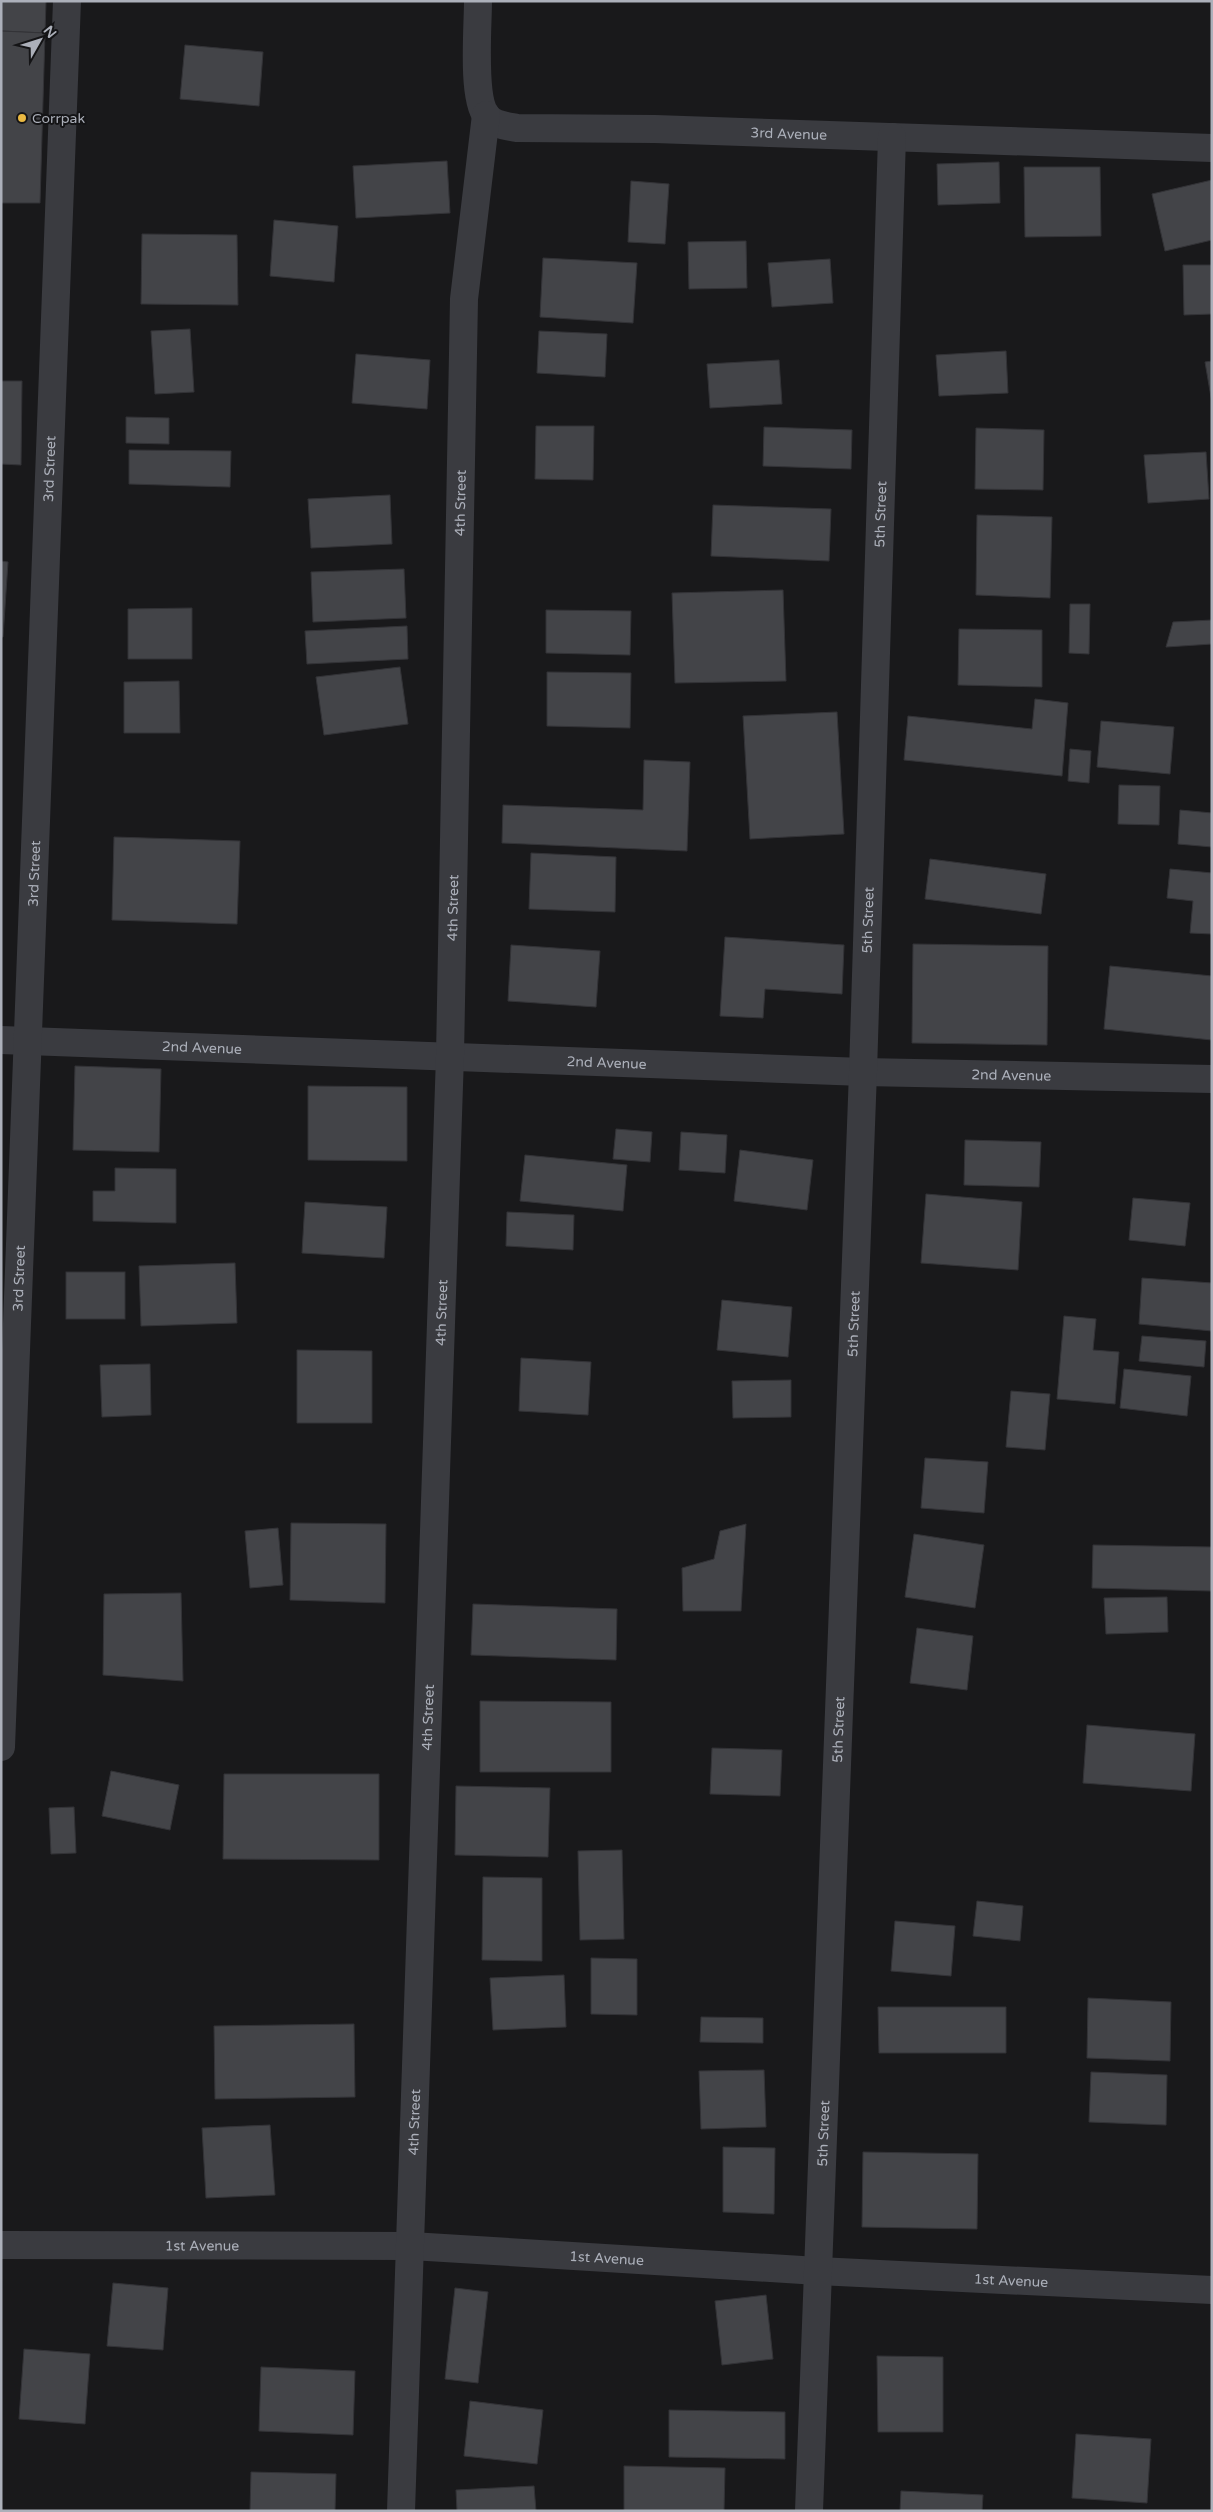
<svg xmlns="http://www.w3.org/2000/svg" width="1213" height="2512" viewBox="0 0 1213 2512" font-family="'Varela Round',sans-serif">
<style>
.building{fill:#434448;stroke:#333337}
.lines{fill:none;stroke-linecap:round;stroke-linejoin:round}
.street{stroke:#3a3b40;stroke-width:28}
.poi-dot{fill:#eab942;stroke:#141416;stroke-width:2}
.labels{text-anchor:middle;dominant-baseline:central;stroke-width:4;stroke-linejoin:round;paint-order:stroke}
.poi-label{font-size:14px;fill:#acb0ba;stroke:#141416;text-anchor:start}
.street-label{font-size:14px;fill:#acb0ba;stroke:#141416}
</style>
<rect width="100%" height="100%" fill="#19191b"/>
<g class="building">
<path d="M1,1H46L45,33L1,31Z"/>
<path d="M1,31L45,33L40,203H1Z"/>
<path d="M185,45L263,52L259,106L180,99Z"/>
<path d="M447,161L450,213L356,218L353,166Z"/>
<path d="M999,162L1000,203L938,205L937,164Z"/>
<path d="M1024,167H1100L1101,236L1025,237Z"/>
<path d="M1212,180V240L1165,251L1152,194Z"/>
<path d="M631,181L669,184L665,244L628,242Z"/>
<path d="M274,220L338,226L334,282L270,276Z"/>
<path d="M142,234L237,235L238,305L141,304Z"/>
<path d="M746,241L747,288L689,289L688,242Z"/>
<path d="M543,258L637,263L633,323L540,317Z"/>
<path d="M830,259L833,303L772,307L768,263Z"/>
<path d="M1183,265H1212V314L1184,315Z"/>
<path d="M190,329L194,392L155,394L151,331Z"/>
<path d="M539,331L607,334L605,377L537,373Z"/>
<path d="M1006,351L1008,393L939,396L936,355Z"/>
<path d="M356,354L430,360L427,409L352,403Z"/>
<path d="M779,360L782,404L710,408L707,364Z"/>
<path d="M1212,361V403L1205,362Z"/>
<path d="M1,381H22L21,465L1,464Z"/>
<path d="M126,417L169,418V444L126,443Z"/>
<path d="M536,426H594L593,480L535,479Z"/>
<path d="M764,427L852,430L851,469L763,466Z"/>
<path d="M976,428L1044,430L1043,490L975,489Z"/>
<path d="M129,450L231,451L230,487L129,484Z"/>
<path d="M1206,452L1209,499L1148,503L1144,455Z"/>
<path d="M390,495L392,544L311,548L308,499Z"/>
<path d="M713,505L831,509L829,561L711,556Z"/>
<path d="M977,515L1052,517L1050,598L976,595Z"/>
<path d="M1,561L8,562L3,637H1Z"/>
<path d="M404,569L406,618L313,622L311,572Z"/>
<path d="M783,590L786,681L675,683L672,593Z"/>
<path d="M1070,604H1090L1089,654L1069,653Z"/>
<path d="M192,608V659H128V609Z"/>
<path d="M546,610L631,611L630,655L546,653Z"/>
<path d="M1212,620V644L1166,647L1173,622Z"/>
<path d="M407,626L408,659L307,664L305,631Z"/>
<path d="M959,629L1042,630V687L958,685Z"/>
<path d="M400,667L408,724L324,735L316,677Z"/>
<path d="M547,672L631,673L630,728L547,726Z"/>
<path d="M179,681L180,733H124V682Z"/>
<path d="M1035,699L1068,703L1062,776L904,760L908,716L1032,729Z"/>
<path d="M837,712L844,834L750,839L743,716Z"/>
<path d="M1101,721L1174,727L1170,774L1097,767Z"/>
<path d="M1070,749L1091,751L1089,783L1068,781Z"/>
<path d="M644,760L690,762L687,851L502,843L503,805L643,810Z"/>
<path d="M1119,785L1160,786L1159,825L1118,824Z"/>
<path d="M1180,810L1212,813V847L1178,844Z"/>
<path d="M114,837L240,841L237,924L112,920Z"/>
<path d="M531,853L616,857L615,912L529,909Z"/>
<path d="M930,859L1046,874L1041,914L925,899Z"/>
<path d="M1170,869L1212,873V934L1190,933L1193,901L1167,898Z"/>
<path d="M725,937L844,945L842,994L765,989L763,1018L720,1016Z"/>
<path d="M913,944L1048,946L1047,1045L912,1043Z"/>
<path d="M511,945L600,951L596,1007L508,1001Z"/>
<path d="M1110,966L1212,976V1040L1104,1029Z"/>
<path d="M75,1066L161,1069L159,1152L73,1150Z"/>
<path d="M308,1086L407,1087V1161L308,1160Z"/>
<path d="M616,1129L652,1132L650,1162L613,1159Z"/>
<path d="M681,1132L727,1135L725,1173L679,1170Z"/>
<path d="M965,1140L1041,1142L1039,1187L964,1185Z"/>
<path d="M740,1150L813,1160L807,1210L734,1201Z"/>
<path d="M525,1155L627,1165L623,1211L520,1201Z"/>
<path d="M115,1168L176,1169V1223L93,1221V1191H115Z"/>
<path d="M926,1194L1022,1202L1018,1270L921,1263Z"/>
<path d="M1133,1198L1190,1203L1185,1246L1129,1240Z"/>
<path d="M305,1202L387,1207L384,1258L302,1253Z"/>
<path d="M507,1212L574,1215L573,1250L506,1246Z"/>
<path d="M235,1263L237,1323L141,1326L139,1266Z"/>
<rect x="66" y="1272" width="59" height="47"/>
<path d="M1142,1278L1212,1283V1331L1139,1324Z"/>
<path d="M722,1300L792,1307L788,1357L717,1350Z"/>
<path d="M1064,1316L1096,1319L1093,1350L1119,1352L1115,1404L1057,1399Z"/>
<path d="M1142,1336L1206,1341L1204,1367L1139,1361Z"/>
<path d="M297,1350L372,1351V1423H297Z"/>
<path d="M521,1358L591,1362L588,1415L519,1411Z"/>
<path d="M150,1364L151,1415L102,1417L100,1365Z"/>
<path d="M1124,1369L1191,1376L1187,1416L1120,1408Z"/>
<path d="M791,1380V1417L733,1418L732,1381Z"/>
<path d="M1011,1391L1050,1394L1045,1450L1006,1447Z"/>
<path d="M925,1458L988,1462L984,1513L921,1508Z"/>
<path d="M291,1523L386,1524L385,1603L290,1600Z"/>
<path d="M746,1524L741,1611H683L682,1568L714,1559L720,1531Z"/>
<path d="M278,1528L283,1585L250,1588L245,1531Z"/>
<path d="M914,1534L984,1545L975,1608L905,1597Z"/>
<path d="M1093,1545L1212,1547V1591L1092,1588Z"/>
<path d="M181,1593L183,1681L103,1675L104,1594Z"/>
<path d="M1167,1597L1168,1632L1106,1634L1104,1598Z"/>
<path d="M473,1604L617,1609L616,1660L471,1655Z"/>
<path d="M917,1628L973,1636L967,1690L910,1683Z"/>
<path d="M480,1701L611,1702V1772H480Z"/>
<path d="M1087,1725L1195,1734L1191,1791L1083,1783Z"/>
<path d="M712,1748L782,1750L780,1796L710,1794Z"/>
<path d="M111,1771L179,1785L170,1830L102,1816Z"/>
<path d="M224,1774H379V1860L223,1859Z"/>
<path d="M456,1786L550,1788L548,1857L455,1855Z"/>
<path d="M74,1807L76,1853L51,1854L49,1808Z"/>
<path d="M622,1850L624,1939L580,1940L578,1851Z"/>
<path d="M483,1877L542,1878V1961L482,1960Z"/>
<path d="M977,1901L1023,1906L1020,1941L973,1936Z"/>
<path d="M895,1921L955,1926L951,1976L891,1971Z"/>
<path d="M591,1958L637,1959V2015L591,2014Z"/>
<path d="M564,1975L566,2027L493,2030L490,1978Z"/>
<path d="M1088,1998L1171,2002L1170,2061L1087,2058Z"/>
<path d="M878,2007H1006V2053H879Z"/>
<path d="M701,2017L763,2018V2043L700,2042Z"/>
<path d="M354,2024L355,2097L215,2099L214,2026Z"/>
<path d="M764,2070L766,2127L701,2129L699,2071Z"/>
<path d="M1091,2072L1167,2075L1166,2125L1089,2122Z"/>
<path d="M270,2125L275,2195L206,2198L202,2128Z"/>
<path d="M723,2147L775,2148L774,2214L723,2212Z"/>
<path d="M863,2152L978,2154L977,2229L862,2227Z"/>
<path d="M113,2283L168,2288L163,2350L107,2346Z"/>
<path d="M455,2288L488,2292L478,2383L445,2379Z"/>
<path d="M766,2295L773,2359L722,2365L715,2301Z"/>
<path d="M24,2349L90,2354L85,2424L19,2419Z"/>
<path d="M877,2356L943,2357V2432H878Z"/>
<path d="M261,2367L355,2371L353,2435L259,2431Z"/>
<path d="M470,2401L543,2410L537,2464L464,2456Z"/>
<path d="M669,2410L785,2412V2459L669,2457Z"/>
<path d="M1076,2434L1151,2439L1147,2503L1072,2498Z"/>
<path d="M624,2466L725,2468L724,2511H624Z"/>
<path d="M251,2472L336,2474L335,2511H250Z"/>
<path d="M534,2486L536,2511H457L456,2490Z"/>
<path d="M901,2491L983,2495L982,2511H900Z"/>
</g>
<g class="lines">
<g class="street">
<path id="s1" d="M478,1C478,26 472,97 486,115C492,125 507,126 517,128L655,129L1212,148"/>
<path id="s2" d="M1,1040L863,1072L1212,1079"/>
<path id="s3" d="M1,1747L67,1"/>
<path id="s4" d="M1,2245L411,2246L818,2271L1212,2290"/>
<path id="s5" d="M401,2511L450,1056L464,299L486,115"/>
<path id="s6" d="M809,2511L863,1072L892,137"/>
</g>
</g>
<circle class="poi-dot" cx="22" cy="118" r="5"/>
<g class="labels">
<g class="poi-label">
<text x="32" y="118">Corrpak</text>
</g>
<g class="street-label">
<text stroke="none"><textPath href="#s1" startOffset="422">3rd Avenue</textPath></text>
<text stroke="none"><textPath href="#s3" startOffset="1279">3rd Street</textPath></text>
<text stroke="none"><textPath href="#s5" startOffset="2009">4th Street</textPath></text>
<text stroke="none"><textPath href="#s6" startOffset="1998">5th Street</textPath></text>
<text stroke="none"><textPath href="#s3" startOffset="874">3rd Street</textPath></text>
<text stroke="none"><textPath href="#s5" startOffset="1604">4th Street</textPath></text>
<text stroke="none"><textPath href="#s6" startOffset="1592">5th Street</textPath></text>
<text stroke="none"><textPath href="#s2" startOffset="201">2nd Avenue</textPath></text>
<text stroke="none"><textPath href="#s2" startOffset="606">2nd Avenue</textPath></text>
<text stroke="none"><textPath href="#s2" startOffset="1011">2nd Avenue</textPath></text>
<text stroke="none"><textPath href="#s3" startOffset="469">3rd Street</textPath></text>
<text stroke="none"><textPath href="#s5" startOffset="1199">4th Street</textPath></text>
<text stroke="none"><textPath href="#s6" startOffset="1188">5th Street</textPath></text>
<text stroke="none"><textPath href="#s5" startOffset="794">4th Street</textPath></text>
<text stroke="none"><textPath href="#s6" startOffset="782">5th Street</textPath></text>
<text stroke="none"><textPath href="#s5" startOffset="389">4th Street</textPath></text>
<text stroke="none"><textPath href="#s6" startOffset="378">5th Street</textPath></text>
<text stroke="none"><textPath href="#s4" startOffset="201">1st Avenue</textPath></text>
<text stroke="none"><textPath href="#s4" startOffset="606">1st Avenue</textPath></text>
<text stroke="none"><textPath href="#s4" startOffset="1011">1st Avenue</textPath></text>
</g>
</g>
<rect width="1213" height="2512" fill="none" stroke="#acb0ba" stroke-width="5"/>
<g transform="translate(40 40) rotate(51)" stroke="#141416" stroke-width="4" paint-order="stroke">
<path d="M0-4L9 19L0 12L-9 19Z" fill="#acb0ba"/>
<text y="-8" font-size="14" font-weight="bold" text-anchor="middle" fill="#acb0ba">N</text>
</g>
</svg>
